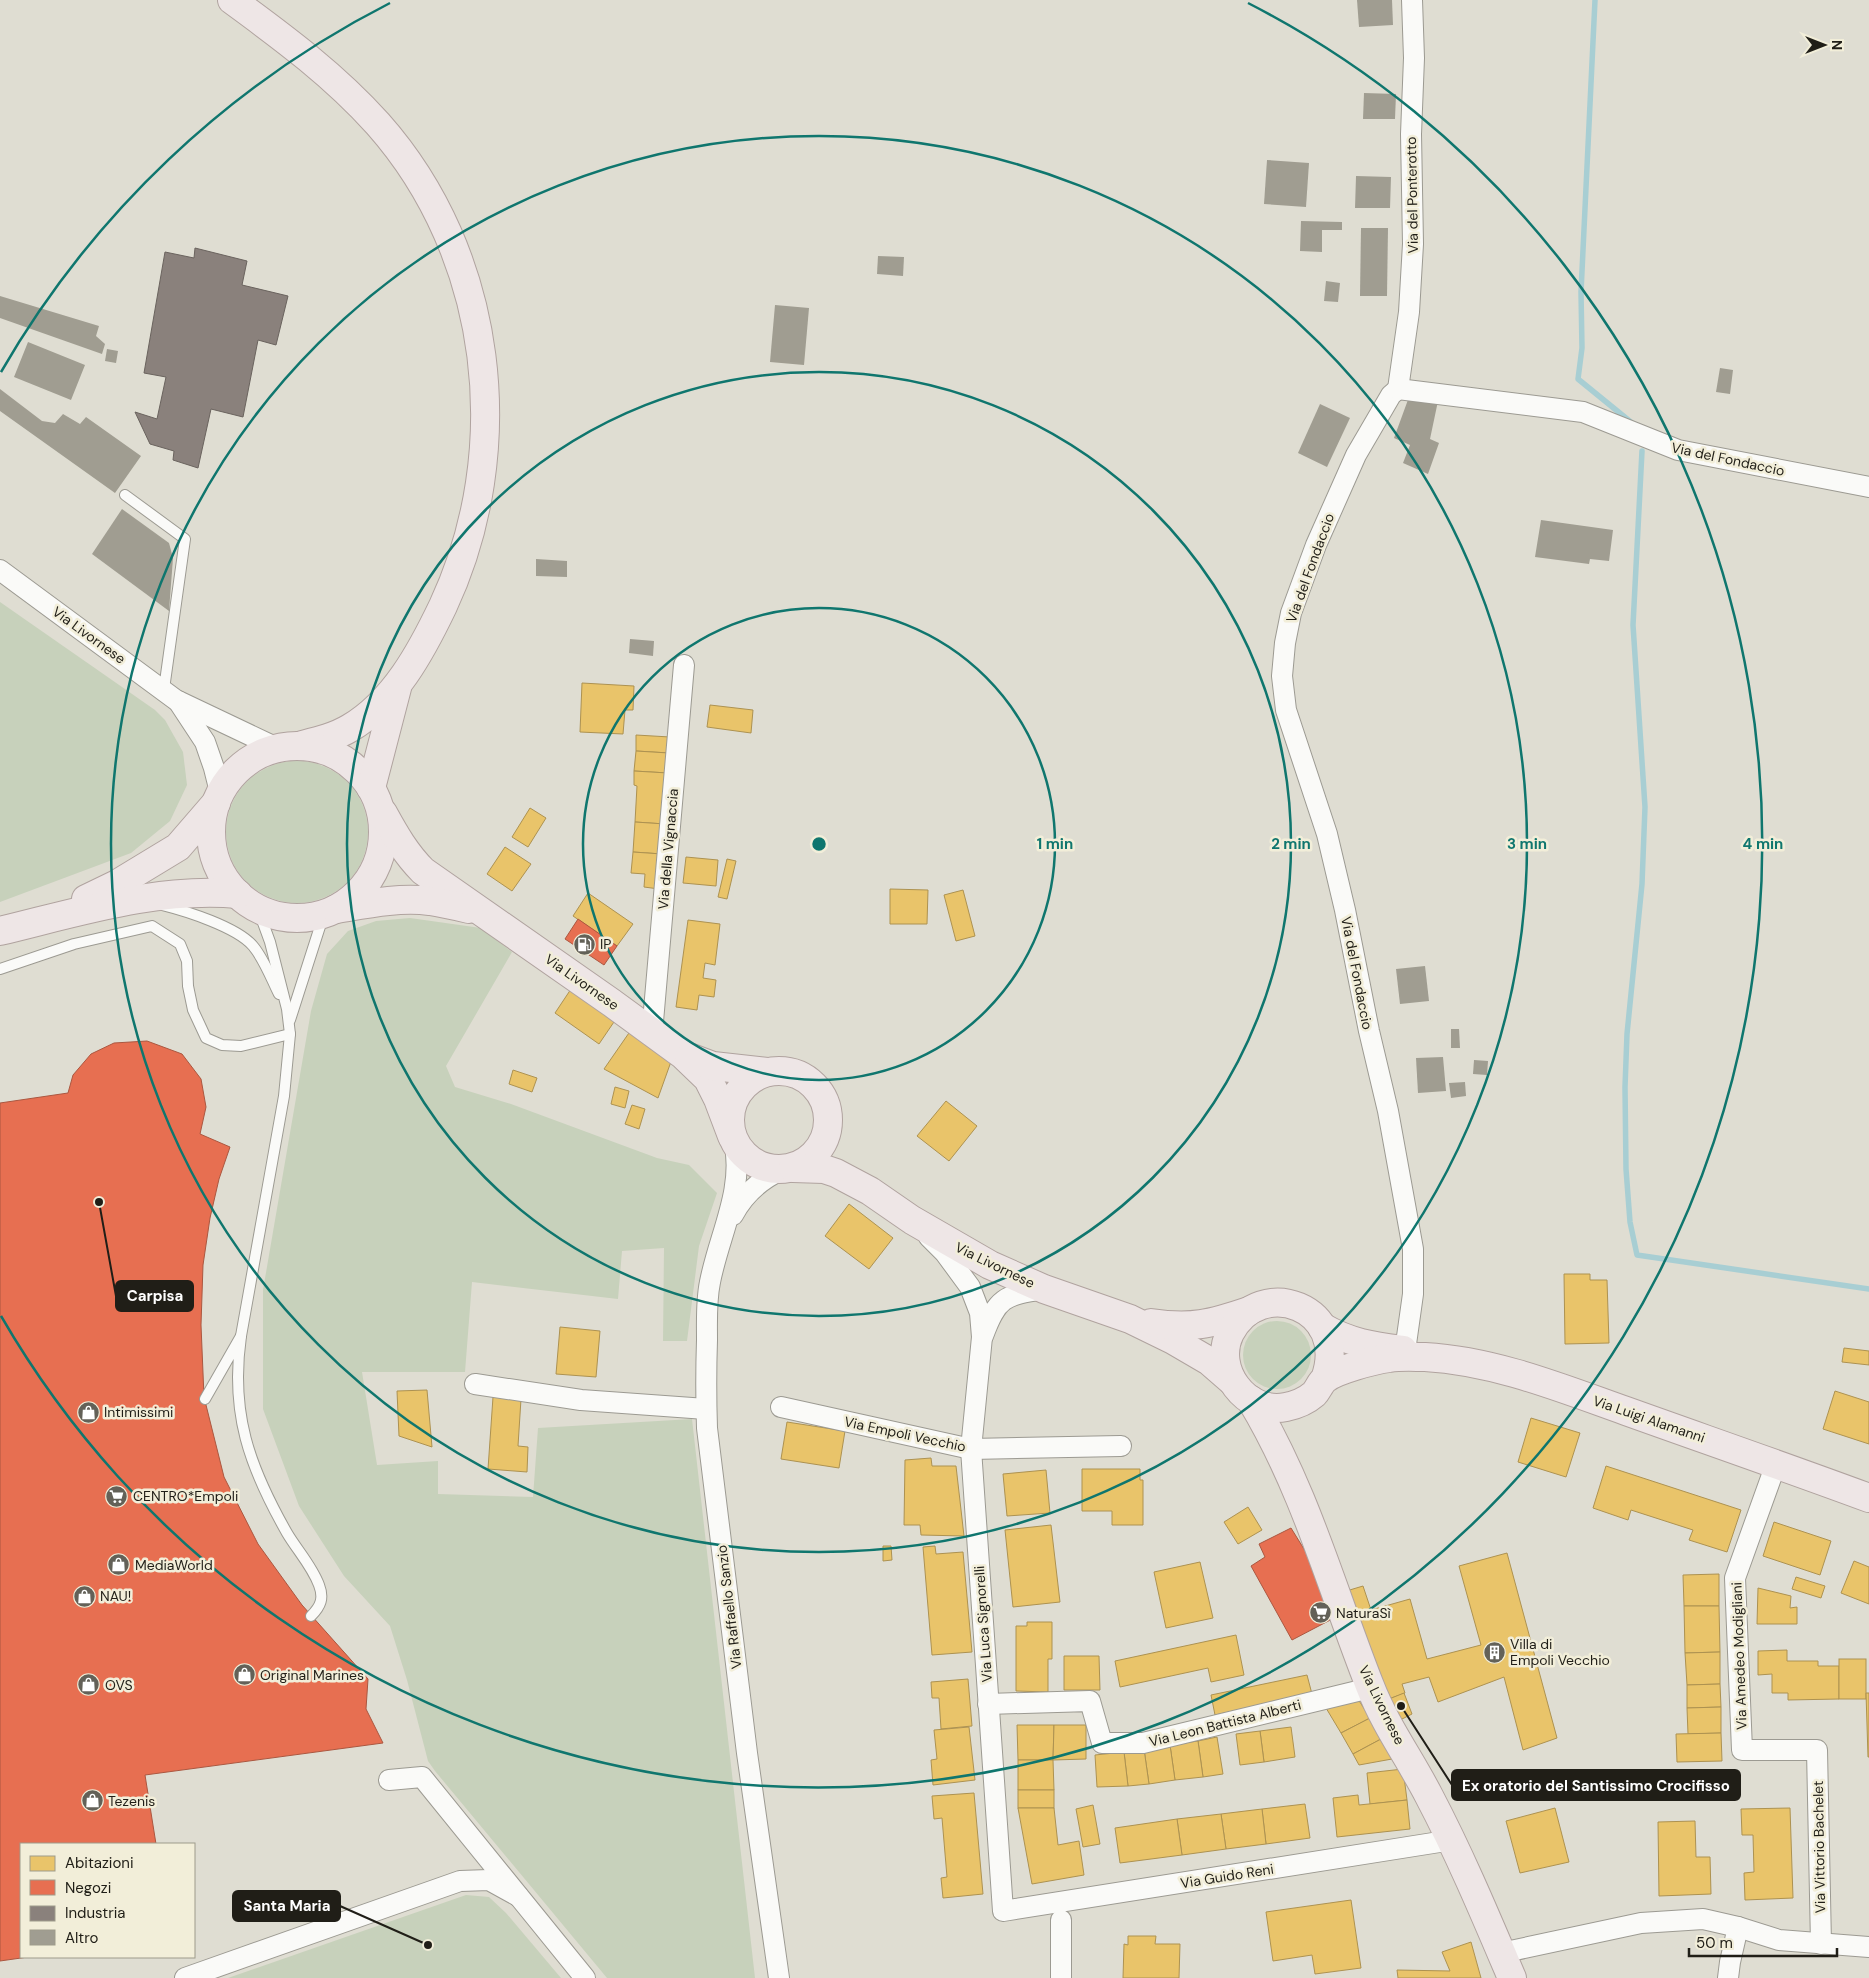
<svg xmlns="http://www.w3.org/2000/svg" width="1869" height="1978" viewBox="0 0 1869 1978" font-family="'DM Sans',sans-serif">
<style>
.green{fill:#c7d1bb}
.homes{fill:#e9c46a;stroke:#ad9251}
.shops{fill:#e76f51;stroke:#ab5740}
.industry{fill:#8a817c;stroke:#6a635e}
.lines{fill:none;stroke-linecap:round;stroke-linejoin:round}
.stream{stroke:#a8ced3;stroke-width:5.5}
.building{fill:#a09d91}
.service-casing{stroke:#9c9a92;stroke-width:12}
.minor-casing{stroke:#9c9a92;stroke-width:22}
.primary-casing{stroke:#b0a39f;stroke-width:30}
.service{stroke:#fafaf8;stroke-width:10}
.minor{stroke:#fafaf8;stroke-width:20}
.primary{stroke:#eee6e6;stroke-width:28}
.ring{fill:none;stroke:#0f766e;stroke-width:2.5}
.labels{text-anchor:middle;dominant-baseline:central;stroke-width:5;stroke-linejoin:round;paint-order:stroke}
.street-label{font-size:14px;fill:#201e17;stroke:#f2eed9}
.poi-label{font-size:14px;fill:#201e17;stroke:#f2eed9;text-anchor:start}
.centre{fill:#0f766e;stroke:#f2eed9;stroke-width:2.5}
.ring-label{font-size:15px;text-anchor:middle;font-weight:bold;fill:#0f766e;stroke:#f2eed9;stroke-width:5;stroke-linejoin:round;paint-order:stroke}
.leader{fill:none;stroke:#201e17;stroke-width:2}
.callout-dot{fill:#201e17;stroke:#f2eed9;stroke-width:2}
.callout{fill:#201e17;stroke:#201e17;stroke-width:2}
.callout-label{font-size:15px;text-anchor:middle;font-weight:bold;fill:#fff}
</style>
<rect width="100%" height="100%" fill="#dfddd2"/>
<g class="green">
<path d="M0,602L155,710L165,720L183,752L187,785L170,821L131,853L0,902Z"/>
<circle cx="297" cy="832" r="71"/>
<path d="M410,918L481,928L512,952L446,1066L455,1087L511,1104L657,1158L689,1165L717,1193L699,1246L687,1341H663L664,1248L622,1251L618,1299L472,1282L465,1372H362L377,1465L438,1461V1494L533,1497L538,1428L692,1419L755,1978H607L435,1771L428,1761L407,1680L390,1626L344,1576L299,1506L263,1409V1290L311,1011L327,954L348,931L376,921Z"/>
<circle cx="1277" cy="1355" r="34"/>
<path d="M466,1895L489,1897L506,1913L561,1978H228Z"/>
</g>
<g class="homes">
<path d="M582,683L634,686L633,710H625L623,734L580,732Z"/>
<path d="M710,705L753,710L751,733L707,727Z"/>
<path d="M636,735L670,737L669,753L636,751Z"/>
<path d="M636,751L669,753L668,773L634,771Z"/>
<path d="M634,771L668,773L665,824L635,822L637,786L634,785Z"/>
<path d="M530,808L546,818L528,847L512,837Z"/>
<path d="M635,822L665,824L662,854L633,852Z"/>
<path d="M505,847L531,864L512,891L487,874Z"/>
<path d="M633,852L662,854L659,889L644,887L645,874L631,873Z"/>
<path d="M686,857L718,860L716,886L683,883Z"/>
<path d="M727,859L736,861L727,899L718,897Z"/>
<path d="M890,889L928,890L927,924H890Z"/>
<path d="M963,890L975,936L956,941L944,895Z"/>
<path d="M588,893L633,924L617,946L573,916Z"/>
<path d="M688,920L720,924L715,965L705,963L703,978L716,980L714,997L699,995L697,1010L676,1007Z"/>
<path d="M573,986L618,1016L599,1044L555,1013Z"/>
<path d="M631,1030L673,1056L658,1098L604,1069Z"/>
<path d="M513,1070L537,1078L532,1092L509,1084Z"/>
<path d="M615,1087L629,1091L625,1108L611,1104Z"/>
<path d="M946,1101L977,1126L949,1161L917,1136Z"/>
<path d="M632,1105L645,1109L639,1129L625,1124Z"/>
<path d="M849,1204L893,1238L869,1269L825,1236Z"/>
<path d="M1564,1274H1590V1280H1607L1609,1343L1565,1344Z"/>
<path d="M560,1327L600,1331L596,1377L556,1374Z"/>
<path d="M1844,1348L1869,1351V1365L1842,1362Z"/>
<path d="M427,1390L432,1447L399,1436L397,1391Z"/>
<path d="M1835,1391L1869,1402V1444L1823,1429Z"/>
<path d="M493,1397L521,1399L518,1446L528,1447L527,1472L488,1469Z"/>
<path d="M1531,1418L1580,1433L1566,1477L1518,1462Z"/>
<path d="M787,1422L845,1431L839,1468L781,1459Z"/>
<path d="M931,1458L932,1466H956L964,1536L921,1535L920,1525H904L905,1460Z"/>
<path d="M1606,1466L1741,1510L1727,1552L1689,1540L1693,1530L1631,1510L1628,1520L1593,1508Z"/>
<path d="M1082,1469H1140V1480H1143V1525H1112V1511H1082Z"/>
<path d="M1046,1470L1050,1513L1007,1516L1003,1474Z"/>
<path d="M1248,1507L1262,1530L1238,1544L1224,1522Z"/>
<path d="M1774,1522L1831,1541L1820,1575L1763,1556Z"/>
<path d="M1051,1525L1060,1602L1013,1607L1005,1530Z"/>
<path d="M883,1546H891L892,1560L883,1561Z"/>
<path d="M935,1546L936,1554L963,1552L972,1652L932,1655L923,1547Z"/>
<path d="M1507,1553L1557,1738L1523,1750L1504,1677L1438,1702L1429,1677L1402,1684L1405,1693L1389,1699L1343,1592L1363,1586L1371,1610L1410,1599L1427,1659L1481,1645L1459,1566Z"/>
<path d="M1854,1561L1869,1567V1604L1841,1593Z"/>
<path d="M1200,1562L1213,1618L1166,1628L1154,1572Z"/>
<path d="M1719,1574V1606H1684L1683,1575Z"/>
<path d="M1796,1577L1825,1586L1821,1598L1792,1589Z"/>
<path d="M1758,1588L1791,1596L1790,1608L1797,1607V1624H1757Z"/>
<path d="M1684,1606H1719L1720,1652L1685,1653Z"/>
<path d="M1027,1622H1052V1659H1048V1692L1016,1691V1626H1027Z"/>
<path d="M1236,1635L1244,1675L1211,1682L1208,1668L1120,1687L1115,1661Z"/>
<path d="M1787,1650V1661H1818V1666H1839V1699L1788,1700V1693H1772V1674L1758,1675V1651Z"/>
<path d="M1720,1652V1684L1687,1685L1685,1653Z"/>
<path d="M1064,1656H1099L1100,1690H1064Z"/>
<rect x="1839" y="1659" width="27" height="40"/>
<path d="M1307,1675L1312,1694L1215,1715L1211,1695Z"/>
<path d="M968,1679L972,1726L941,1729L939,1698H932L931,1682Z"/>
<path d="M1720,1684L1721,1707L1687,1708V1685Z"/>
<path d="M1404,1693L1412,1714L1400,1720L1389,1699Z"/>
<path d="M1866,1693H1869V1757H1868Z"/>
<path d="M1358,1699L1370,1718L1341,1733L1326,1708Z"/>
<path d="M1721,1707V1733L1688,1734L1687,1708Z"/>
<path d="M1370,1718L1381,1739L1353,1754L1341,1733Z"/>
<path d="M1017,1725H1054L1053,1760H1018Z"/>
<path d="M1054,1725H1086V1759L1053,1760Z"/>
<path d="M969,1727L975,1780L933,1785L931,1760L937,1759L934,1730Z"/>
<path d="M1291,1727L1295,1757L1264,1762L1260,1731Z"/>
<path d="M1260,1731L1264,1762L1240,1765L1236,1734Z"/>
<path d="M1721,1733L1722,1761L1677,1762L1676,1734Z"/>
<path d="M1217,1737L1223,1774L1203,1777L1198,1741Z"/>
<path d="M1381,1739L1392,1759L1359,1765L1353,1754Z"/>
<path d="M1198,1741L1203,1777L1175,1780L1170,1745Z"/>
<path d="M1170,1745L1175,1780L1149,1784L1144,1749Z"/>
<path d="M1144,1749L1149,1784L1128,1786L1124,1752Z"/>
<path d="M1124,1752L1128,1786L1097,1787L1095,1755Z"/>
<path d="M1018,1760H1053L1054,1790H1018Z"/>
<path d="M1403,1769L1407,1800L1370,1804L1367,1773Z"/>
<rect x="1018" y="1790" width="36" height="18"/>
<path d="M974,1793L983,1894L943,1898L941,1878L947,1877L942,1818L934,1819L932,1796Z"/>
<path d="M1358,1795L1359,1805L1407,1800L1410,1829L1337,1837L1333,1798Z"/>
<path d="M1305,1804L1310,1838L1266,1844L1262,1809Z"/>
<path d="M1093,1805L1100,1844L1083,1847L1076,1809Z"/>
<path d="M1018,1808H1054L1058,1845L1079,1841L1084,1875L1032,1884Z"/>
<path d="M1555,1808L1569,1862L1520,1873L1506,1821Z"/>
<path d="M1790,1808L1793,1898L1745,1900L1744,1873L1754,1872L1753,1835H1742L1741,1809Z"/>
<path d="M1262,1809L1266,1844L1226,1849L1221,1814Z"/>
<path d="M1221,1814L1226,1849L1182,1855L1177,1819Z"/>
<path d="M1177,1819L1182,1855L1120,1863L1115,1828Z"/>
<path d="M1695,1821L1696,1857H1710L1711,1894L1659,1896L1658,1822Z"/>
<path d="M1351,1900L1361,1968L1315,1974L1312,1955L1273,1961L1266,1912Z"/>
<path d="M1128,1936H1156L1155,1944H1180L1179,1978H1123L1124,1944L1128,1945Z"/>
<path d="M1471,1942L1481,1978H1398L1397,1970L1450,1971L1442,1952Z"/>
</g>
<g class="shops">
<path d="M578,919L617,946L604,965L565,939Z"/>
<path d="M147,1041L182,1054L201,1079L206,1107L200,1134L230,1147L219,1179L210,1218L203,1265L201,1325L204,1397L224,1477L258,1544L302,1605L368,1679L366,1709L383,1743L145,1775L156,1844H21V1957H28L0,1961V1103L68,1093L73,1075L91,1054L114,1043Z"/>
<path d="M1291,1528L1312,1562L1336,1617L1292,1640L1251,1566L1265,1557L1259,1544Z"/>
</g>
<path class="industry" d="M195,248L247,261L242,285L288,296L276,345L258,340L243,417L211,409L198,468L173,460L174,451L150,444L135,412L157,419L166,377L144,373L165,252L194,258Z"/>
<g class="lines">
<g class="stream">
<path d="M1595,0L1581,292L1582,348L1578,379L1632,423"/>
<path d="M1642,451L1633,625L1645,807L1642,884L1627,1034L1625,1087L1626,1169L1630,1222L1637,1255L1869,1289"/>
</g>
</g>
<g class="building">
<path d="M1357,0H1392L1393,25L1359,27Z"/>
<path d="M1364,93L1396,94L1395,119H1363Z"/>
<path d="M1267,160L1309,163L1306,207L1264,204Z"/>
<path d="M1356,176L1391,177L1390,208H1355Z"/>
<path d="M1301,221L1342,222V230H1322V252L1300,251Z"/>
<path d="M1361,228H1388L1387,296H1360Z"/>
<path d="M878,256L904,257L903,276L877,274Z"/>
<path d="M1326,281L1340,283L1338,302L1324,301Z"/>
<path d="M0,296L99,326L96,336L105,344L102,354L0,318Z"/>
<path d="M775,305L809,308L804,365L770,362Z"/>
<path d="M28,342L85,365L71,400L14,377Z"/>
<path d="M107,349L118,351L116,363L105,361Z"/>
<path d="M1720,368L1733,370L1730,394L1716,392Z"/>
<path d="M0,389L42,421L55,423L63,414L80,424L86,417L141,456L115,493L0,411Z"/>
<path d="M1409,397L1438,401L1430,439L1439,443L1428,474L1403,463L1410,445L1394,438Z"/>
<path d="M1320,404L1350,418L1327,467L1298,453Z"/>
<path d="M122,509L169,543L173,558L169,611L92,554Z"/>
<path d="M1541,520L1613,530L1609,561L1590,559L1589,564L1535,557Z"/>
<path d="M536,559L567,561V577L536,576Z"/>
<path d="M630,639L654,641L653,656L629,653Z"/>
<path d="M1425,966L1429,1001L1400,1004L1396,969Z"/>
<path d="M1451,1029H1459L1460,1048H1451Z"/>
<path d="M1443,1057L1446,1091L1418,1093L1416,1058Z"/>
<path d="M1474,1060L1488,1061L1487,1075L1473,1074Z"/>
<path d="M1465,1082L1466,1096L1451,1098L1449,1083Z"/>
</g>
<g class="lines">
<defs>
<g id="service">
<path d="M125,495L185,539L164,689"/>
<path d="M162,905C186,911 237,927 253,946C264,959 271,978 279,994"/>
<path d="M0,969L74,944L152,926L180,944L187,961L188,986L193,1010L206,1038L222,1045L241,1046L290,1034"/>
<path d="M290,1020L324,914"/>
<path d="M241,1336L284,1096L290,1034L287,1009L270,942L258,909"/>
<path d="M205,1399L241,1336C230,1413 249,1466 287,1533C297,1550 312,1566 319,1585C324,1598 321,1606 311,1616"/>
</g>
<g id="minor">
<path d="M1398,389L1391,395L1356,455L1316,545L1291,613L1285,643L1282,676L1286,710L1327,834L1345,910L1369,1031L1388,1111L1413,1249V1294L1405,1351"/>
<path d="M1398,389L1583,412L1678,450L1869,487"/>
<path d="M1398,389L1409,312L1413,244L1411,134L1414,58L1412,0"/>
<path d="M0,570L176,700L277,748"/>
<path d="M178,701L205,742L214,768L220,792"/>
<path d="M652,1033L684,665"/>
<path d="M734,1141C745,1189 719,1235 710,1282C706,1301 707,1321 707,1340C706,1369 706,1398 707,1428L747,1753L779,1978"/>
<path d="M733,1215C744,1194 760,1180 781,1170"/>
<path d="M929,1237L945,1253L970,1287L980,1313L982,1337L971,1449L1003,1911L1452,1840"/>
<path d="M983,1336C997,1298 1004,1295 1044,1289"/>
<path d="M475,1384L581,1400L706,1409"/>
<path d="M781,1407L971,1449L1121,1446"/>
<path d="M1776,1464L1735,1578L1742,1750H1817L1821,1944"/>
<path d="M988,1704L1090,1701L1102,1743H1143L1370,1688"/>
<path d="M389,1780L422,1777L585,1978"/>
<path d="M1501,1953L1641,1923L1703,1919L1738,1927L1779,1940L1869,1947"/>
<path d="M185,1978L460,1881L489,1880L518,1896"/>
<path d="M1061,1978V1920"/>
<path d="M1728,1978L1730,1962L1738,1927"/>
</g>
<g id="primary">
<path d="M232,0C284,38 335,76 378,124C494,255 516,450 443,606C421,652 394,702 350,728C335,737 318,741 302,745"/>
<circle cx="297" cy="832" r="86"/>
<path d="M371,788L397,688"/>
<path d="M383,813C395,835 406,854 423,871L612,1003L683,1055L708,1079L718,1099L732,1136"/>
<path d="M86,899L117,884L178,847L216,803"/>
<path d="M336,909C366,904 399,897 430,901C443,903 456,906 469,909"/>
<path d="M0,931C79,912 156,887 238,894"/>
<path d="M689,1057L713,1066L767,1072"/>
<circle cx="779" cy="1120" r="49"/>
<path d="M793,1168L824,1169L836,1173L870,1191L912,1220L990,1265L1044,1289L1130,1319L1173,1340L1209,1361L1232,1381"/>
<path d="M1151,1323C1191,1329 1211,1324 1249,1311"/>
<path d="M1322,1327C1350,1343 1372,1346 1403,1350"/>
<path d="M1325,1379C1351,1307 1260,1274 1230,1333C1212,1369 1246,1415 1286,1407C1296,1405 1306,1401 1314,1394C1318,1390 1320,1383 1325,1379C1336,1370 1374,1360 1389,1358C1400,1356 1414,1357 1425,1357C1495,1361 1561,1388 1626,1411C1707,1440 1788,1468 1869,1498"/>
<path d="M1251,1400C1305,1489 1332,1590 1370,1686C1385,1725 1410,1759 1429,1796C1460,1855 1486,1917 1512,1978"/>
</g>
</defs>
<use href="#service" class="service-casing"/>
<use href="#minor" class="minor-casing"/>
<use href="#primary" class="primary-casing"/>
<use href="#service" class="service"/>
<use href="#minor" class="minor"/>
<use href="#primary" class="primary"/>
</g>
<g class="ring">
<circle cx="819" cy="844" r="236"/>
<circle cx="819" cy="844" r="472"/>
<circle cx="819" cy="844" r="708"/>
<path d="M1 372A944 944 0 0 1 390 3M1248 3A944 944 0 1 1 1 1316"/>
</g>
<defs>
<symbol id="fuel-disc" viewBox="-11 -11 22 22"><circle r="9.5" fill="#636158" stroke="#f2eed9"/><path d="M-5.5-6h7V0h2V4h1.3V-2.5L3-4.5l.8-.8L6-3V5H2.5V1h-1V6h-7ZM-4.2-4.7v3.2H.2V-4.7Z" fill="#fff"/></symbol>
<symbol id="shop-disc" viewBox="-11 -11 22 22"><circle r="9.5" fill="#636158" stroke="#f2eed9"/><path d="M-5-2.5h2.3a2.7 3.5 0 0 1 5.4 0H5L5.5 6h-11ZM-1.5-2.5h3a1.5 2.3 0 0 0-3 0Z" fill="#fff"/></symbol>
<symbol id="supermarket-disc" viewBox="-11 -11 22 22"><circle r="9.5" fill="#636158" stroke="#f2eed9"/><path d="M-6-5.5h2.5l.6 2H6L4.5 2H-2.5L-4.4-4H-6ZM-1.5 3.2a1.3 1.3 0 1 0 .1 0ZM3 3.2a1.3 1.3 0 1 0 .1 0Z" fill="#fff"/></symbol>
<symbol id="building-disc" viewBox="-11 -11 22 22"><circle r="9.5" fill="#636158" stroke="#f2eed9"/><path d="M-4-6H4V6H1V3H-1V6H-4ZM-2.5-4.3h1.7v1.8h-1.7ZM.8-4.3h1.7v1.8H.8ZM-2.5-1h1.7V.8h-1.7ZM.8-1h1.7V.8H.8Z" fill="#fff"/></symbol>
</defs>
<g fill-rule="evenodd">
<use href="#fuel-disc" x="572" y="932" width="25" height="25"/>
<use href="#shop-disc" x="76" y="1400" width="25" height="25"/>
<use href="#supermarket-disc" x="104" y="1484" width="25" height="25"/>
<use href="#shop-disc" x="106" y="1552" width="25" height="25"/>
<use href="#shop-disc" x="72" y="1584" width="25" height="25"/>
<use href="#supermarket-disc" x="1308" y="1600" width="25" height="25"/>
<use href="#building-disc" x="1482" y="1640" width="25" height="25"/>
<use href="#shop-disc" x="232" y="1662" width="25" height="25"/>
<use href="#shop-disc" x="76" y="1672" width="25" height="25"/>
<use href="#shop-disc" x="80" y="1788" width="25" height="25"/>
</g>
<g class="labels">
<g class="street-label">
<text transform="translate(1412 195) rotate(-91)">Via del Ponterotto</text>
<text transform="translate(1728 459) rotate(12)">Via del Fondaccio</text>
<text transform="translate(1310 568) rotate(-70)">Via del Fondaccio</text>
<text transform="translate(89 635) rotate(36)">Via Livornese</text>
<text transform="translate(668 849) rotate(-85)">Via della Vignaccia</text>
<text transform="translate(1357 973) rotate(79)">Via del Fondaccio</text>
<text transform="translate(582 982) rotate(35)">Via Livornese</text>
<text transform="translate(995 1265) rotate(26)">Via Livornese</text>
<text transform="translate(1649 1419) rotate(19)">Via Luigi Alamanni</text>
<text transform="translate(905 1434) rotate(12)">Via Empoli Vecchio</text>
<text transform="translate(729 1607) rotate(-97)">Via Raffaello Sanzio</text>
<text transform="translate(983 1624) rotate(-94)">Via Luca Signorelli</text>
<text transform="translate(1739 1656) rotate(-92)">Via Amedeo Modigliani</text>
<text transform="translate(1382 1705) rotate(64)">Via Livornese</text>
<text transform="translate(1225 1723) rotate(-14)">Via Leon Battista Alberti</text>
<text transform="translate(1819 1847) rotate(-91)">Via Vittorio Bachelet</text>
<text transform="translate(1227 1876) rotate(-9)">Via Guido Reni</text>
</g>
<g class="poi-label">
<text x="600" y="944">IP</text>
<text x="104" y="1412">Intimissimi</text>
<text x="133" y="1496">CENTRO*Empoli</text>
<text x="135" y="1565">MediaWorld</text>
<text x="100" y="1596">NAU!</text>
<text x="1336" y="1613">NaturaSì</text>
<text x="1510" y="1644">Villa di<tspan x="1510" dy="16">Empoli Vecchio</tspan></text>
<text x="260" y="1675">Original Marines</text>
<text x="105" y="1685">OVS</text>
<text x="108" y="1801">Tezenis</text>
</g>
</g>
<circle cx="819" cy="844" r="8" class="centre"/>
<g class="ring-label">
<text x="1055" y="849">1 min</text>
<text x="1291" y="849">2 min</text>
<text x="1527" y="849">3 min</text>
<text x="1763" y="849">4 min</text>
</g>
<path class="leader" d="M99 1202L116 1296M1401 1706L1452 1785M428 1945L340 1906"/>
<g class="callout-dot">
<circle cx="99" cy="1202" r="5"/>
<circle cx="1401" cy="1706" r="5"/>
<circle cx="428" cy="1945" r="5"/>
</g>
<g class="callout">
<rect x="116" y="1281" width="77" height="30" rx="5"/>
<rect x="1452" y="1770" width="288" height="30" rx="5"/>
<rect x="233" y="1891" width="107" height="30" rx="5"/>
</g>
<g class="callout-label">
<text x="155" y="1301">Carpisa</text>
<text x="1596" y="1791">Ex oratorio del Santissimo Crocifisso</text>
<text x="287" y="1911">Santa Maria</text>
</g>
<rect x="20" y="1843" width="175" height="115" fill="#f2eed9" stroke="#9e9b8b"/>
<rect x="30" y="1856" width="25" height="15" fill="#e9c46a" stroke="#9e9b8b"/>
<text x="65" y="1868" font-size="15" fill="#201e17">Abitazioni</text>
<rect x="30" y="1880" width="25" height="15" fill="#e76f51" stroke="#9e9b8b"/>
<text x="65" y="1893" font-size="15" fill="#201e17">Negozi</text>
<rect x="30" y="1906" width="25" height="15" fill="#8a817c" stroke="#9e9b8b"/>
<text x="65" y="1918" font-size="15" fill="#201e17">Industria</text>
<rect x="30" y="1930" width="25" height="15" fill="#a09d91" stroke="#9e9b8b"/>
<text x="65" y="1943" font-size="15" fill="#201e17">Altro</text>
<g transform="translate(1824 45) rotate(90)" stroke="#f2eed9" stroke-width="4" paint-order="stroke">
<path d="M0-4L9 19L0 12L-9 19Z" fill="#201e17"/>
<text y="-8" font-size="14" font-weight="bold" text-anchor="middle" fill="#201e17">N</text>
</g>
<path d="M1689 1948v8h148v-8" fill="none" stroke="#201e17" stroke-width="2.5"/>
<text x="1696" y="1948" font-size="15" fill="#201e17" stroke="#f2eed9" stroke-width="4" paint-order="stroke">50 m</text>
</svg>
